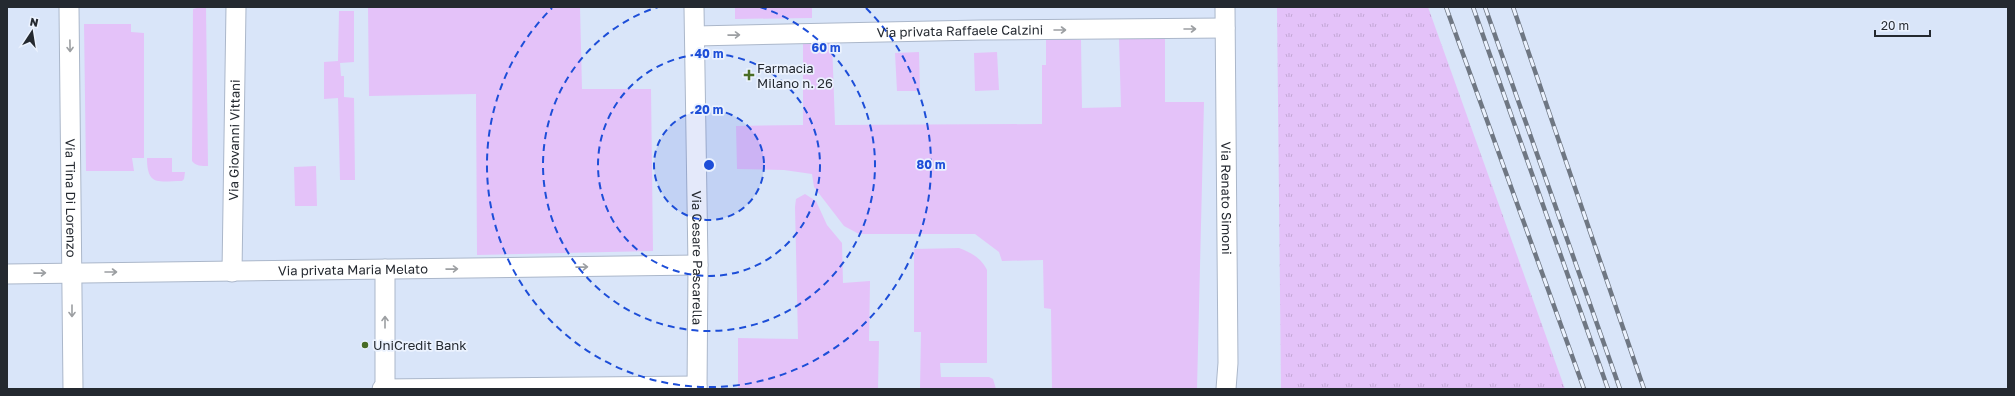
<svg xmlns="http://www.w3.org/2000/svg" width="2015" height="396" viewBox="0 0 2015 396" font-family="'Golos Text',sans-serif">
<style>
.grass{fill:url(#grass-tufts)}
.garden{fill:#e4c2f9}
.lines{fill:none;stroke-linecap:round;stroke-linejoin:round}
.street-casing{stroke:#abb7ca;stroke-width:21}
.street{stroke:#fff;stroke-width:19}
.rail-casing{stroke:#6f7783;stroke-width:4.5}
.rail{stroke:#ebf2fe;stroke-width:3;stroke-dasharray:9;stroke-linecap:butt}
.oneway{stroke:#9c9fa2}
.ring{fill:none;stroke:#1d4ed8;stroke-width:2;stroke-dasharray:7 5}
.poi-dot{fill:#496d25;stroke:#ebf2fe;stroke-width:1.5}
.labels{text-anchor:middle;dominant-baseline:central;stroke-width:3.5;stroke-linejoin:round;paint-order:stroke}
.street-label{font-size:13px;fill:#242930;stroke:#ebf2fe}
.poi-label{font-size:13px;fill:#242930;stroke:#ebf2fe;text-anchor:start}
.centre{fill:#1d4ed8;stroke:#ebf2fe;stroke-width:2}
.ring-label{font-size:12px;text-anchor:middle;font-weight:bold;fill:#1d4ed8;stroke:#ebf2fe;stroke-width:3.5;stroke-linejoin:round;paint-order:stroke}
</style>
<defs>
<pattern id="grass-tufts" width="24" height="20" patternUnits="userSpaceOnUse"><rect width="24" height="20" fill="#e4c2f9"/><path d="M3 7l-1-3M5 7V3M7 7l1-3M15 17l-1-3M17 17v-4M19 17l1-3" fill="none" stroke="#c3a7d6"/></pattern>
</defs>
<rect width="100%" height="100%" fill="#d9e5f9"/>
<path class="grass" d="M1277,7H1428L1565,389H1281Z"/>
<g class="garden">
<path d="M201,7H206L208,166C201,166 196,166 192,161L193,9Z"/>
<path d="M368,7H580L582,89H651L653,251L477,255L476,94L369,96Z"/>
<path d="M735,7H812V18L735,19Z"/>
<path d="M339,11H354V62L340,63L341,76H344V97L354,98L355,180H340L338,98L324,99V62L338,61Z"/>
<path d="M84,24H131V32L144,33V158H132L134,171H86Z"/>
<path d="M1046,37L1081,40L1082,108L1121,107L1119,39L1165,37V102H1204L1197,389H1052L1051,309L1044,308L1043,260L1002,261L999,252L975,234H859L844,226L814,187L812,174L784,170L737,169L736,126L803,125V42L832,41L835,125L1042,124V65H1046Z"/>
<path d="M919,52L920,91H897L895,53Z"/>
<path d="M997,52L999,90L975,91L974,53Z"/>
<path d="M147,158H172V172H185L184,179L182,181C159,181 147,187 147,158Z"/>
<path d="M316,166L317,206H295L294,167Z"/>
<path d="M805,194L816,201L827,225L842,243L843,283L870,281L869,341H879L878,389H738V338L798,339L795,207L796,199Z"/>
<path d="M959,248C972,253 981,258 987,270V363H940L941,377H989L993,379L996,389H920L921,332H914V249Z"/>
</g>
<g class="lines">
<defs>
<g id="street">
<path id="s1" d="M69,7L73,389"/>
<path id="s2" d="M694,7L698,265L697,389"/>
<path id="s3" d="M1225,7L1228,363L1226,389"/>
<path id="s4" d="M695,36L981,30L1225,28"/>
<path d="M385,269V389"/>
<path id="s5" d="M232,272L236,7"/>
<path id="s6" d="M7,274L698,265"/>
<path d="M382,389L697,386"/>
</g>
</defs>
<use href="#street" class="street-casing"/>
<use href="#street" class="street"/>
<defs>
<g id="rail">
<path d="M1446,7L1584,389"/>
<path d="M1473,7L1608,389"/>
<path d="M1485,7L1620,389"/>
<path d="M1513,7L1644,389"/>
</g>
</defs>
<use href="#rail" class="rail-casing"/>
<use href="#rail" class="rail"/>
</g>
<defs><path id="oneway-shaft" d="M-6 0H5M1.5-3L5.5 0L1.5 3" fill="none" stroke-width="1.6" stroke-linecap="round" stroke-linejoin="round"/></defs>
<g class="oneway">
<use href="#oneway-shaft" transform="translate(1190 29)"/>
<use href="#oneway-shaft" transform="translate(1060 30)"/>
<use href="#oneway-shaft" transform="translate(734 35) rotate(-1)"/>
<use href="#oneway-shaft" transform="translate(70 46) rotate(89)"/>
<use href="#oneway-shaft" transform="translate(582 267) rotate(-1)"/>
<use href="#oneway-shaft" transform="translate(452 269) rotate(-1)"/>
<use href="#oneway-shaft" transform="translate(111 272)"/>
<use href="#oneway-shaft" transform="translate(40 273) rotate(-1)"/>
<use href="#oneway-shaft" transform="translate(72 311) rotate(90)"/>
<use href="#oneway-shaft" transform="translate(385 322) rotate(-90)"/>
</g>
<circle cx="709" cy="165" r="55" fill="#1d4ed8" fill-opacity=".12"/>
<g class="ring">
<circle cx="709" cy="165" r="55"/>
<circle cx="709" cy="165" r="111"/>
<path d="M760 7A166 166 0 1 1 658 7"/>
<path d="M866 8A222 222 0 1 1 552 8"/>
</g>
<g class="poi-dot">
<path d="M747 69h4v4h4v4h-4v4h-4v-4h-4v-4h4z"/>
<circle cx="365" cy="345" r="4"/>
</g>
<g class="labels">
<g class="street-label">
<text stroke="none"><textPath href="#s4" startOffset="265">Via privata Raffaele Calzini</textPath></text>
<text stroke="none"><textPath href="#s5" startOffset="132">Via Giovanni Vittani</textPath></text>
<text stroke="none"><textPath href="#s1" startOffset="191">Via Tina Di Lorenzo</textPath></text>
<text stroke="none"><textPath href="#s3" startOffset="191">Via Renato Simoni</textPath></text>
<text stroke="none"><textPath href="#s2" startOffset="251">Via Cesare Pascarella</textPath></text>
<text stroke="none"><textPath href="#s6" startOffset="346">Via privata Maria Melato</textPath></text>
</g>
<g class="poi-label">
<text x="757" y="68">Farmacia<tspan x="757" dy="15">Milano n. 26</tspan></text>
<text x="373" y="345">UniCredit Bank</text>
</g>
</g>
<circle cx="709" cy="165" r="6" class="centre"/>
<g class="ring-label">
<text x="826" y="52">60 m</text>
<text x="709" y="58">40 m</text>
<text x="709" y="114">20 m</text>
<text x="931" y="169">80 m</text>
</g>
<rect width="2015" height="396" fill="none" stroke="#242930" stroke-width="16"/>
<g transform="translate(32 32) rotate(12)" stroke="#ebf2fe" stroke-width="3" paint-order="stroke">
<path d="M0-3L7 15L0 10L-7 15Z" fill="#242930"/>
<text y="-6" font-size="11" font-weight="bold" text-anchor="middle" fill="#242930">N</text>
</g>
<path d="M1875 30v6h55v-6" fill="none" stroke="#242930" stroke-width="2"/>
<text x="1881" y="30" font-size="12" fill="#242930" stroke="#ebf2fe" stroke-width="3" paint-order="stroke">20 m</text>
</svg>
